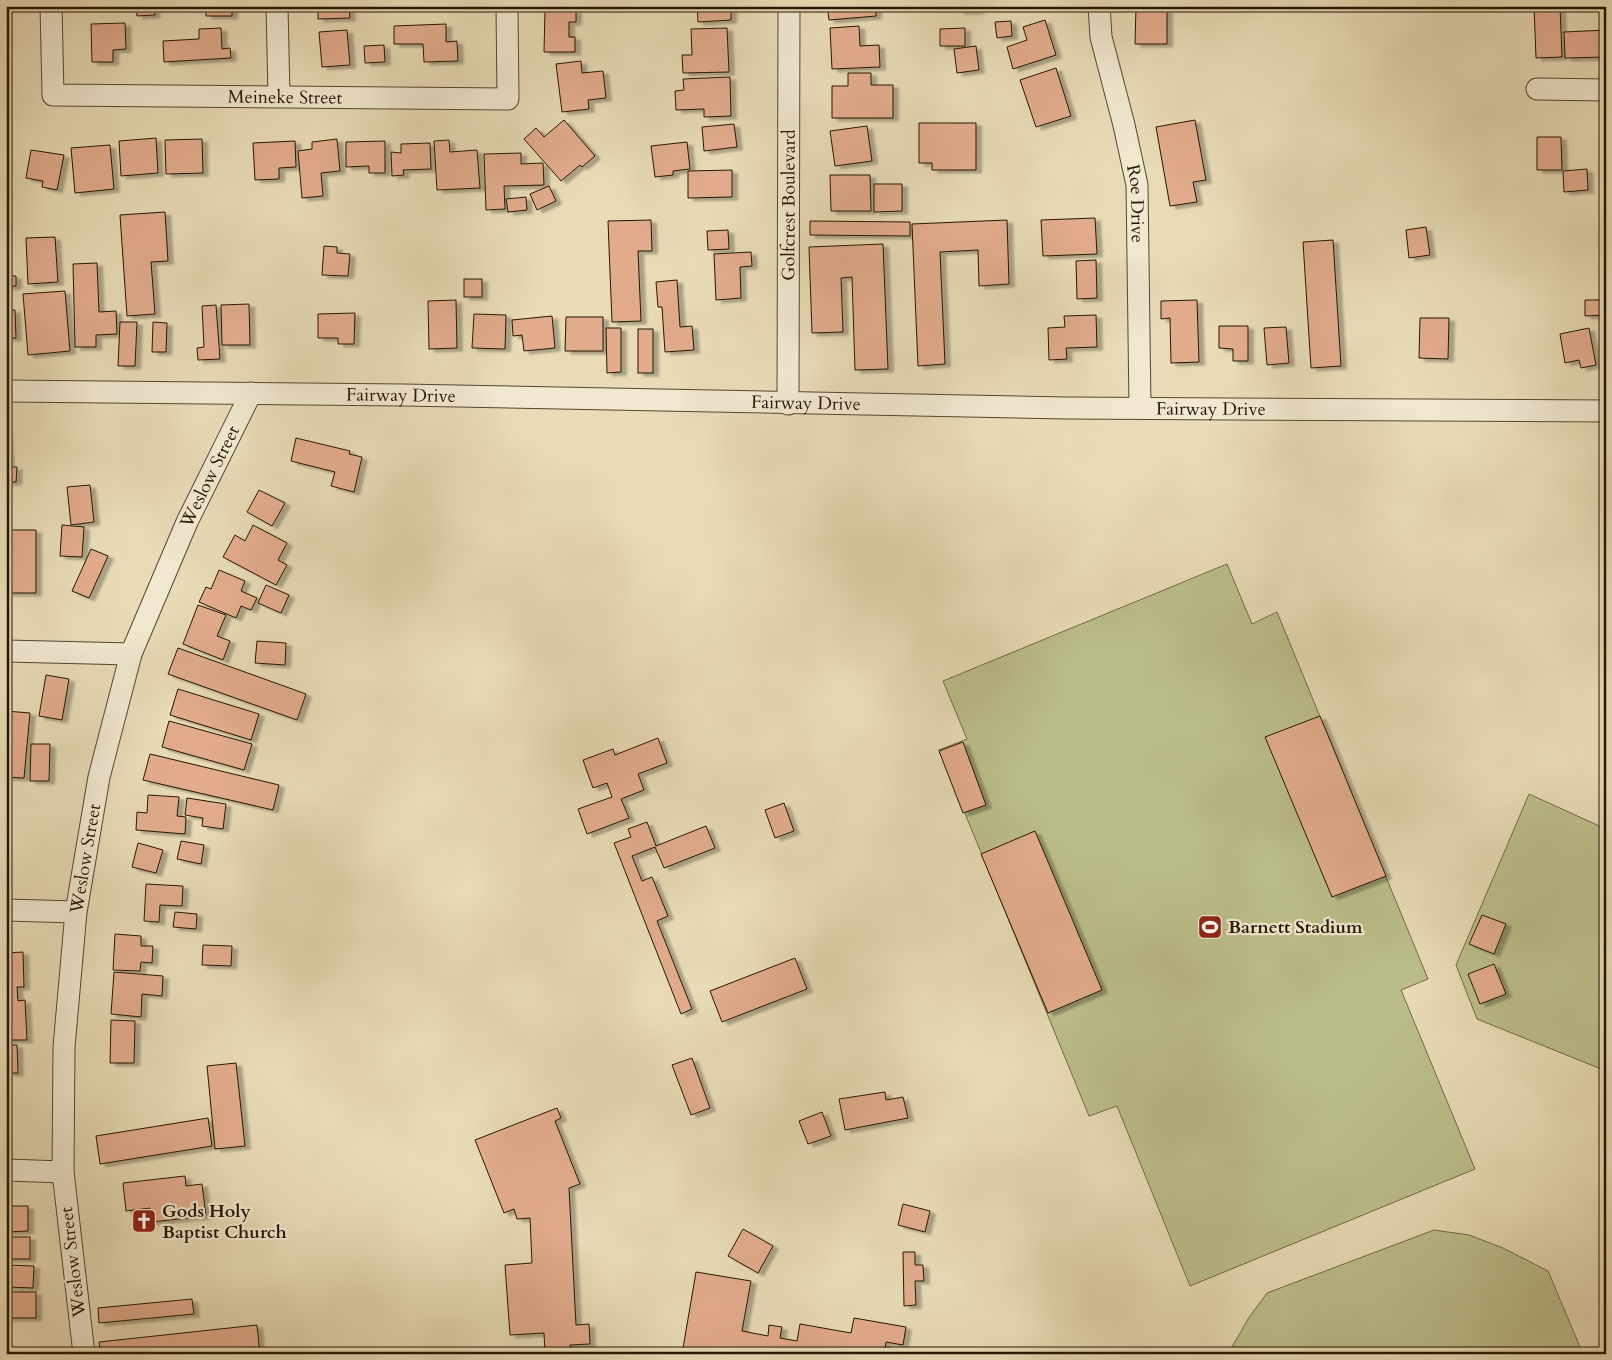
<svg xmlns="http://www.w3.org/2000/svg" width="1612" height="1360" viewBox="0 0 1612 1360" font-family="Cardo,serif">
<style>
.green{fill:#bbbe8a;stroke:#706a46}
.building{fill:#e2ac8c;stroke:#251602;filter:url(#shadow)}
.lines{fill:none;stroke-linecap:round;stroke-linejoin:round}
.street-casing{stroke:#56472f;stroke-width:23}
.street{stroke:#f0e8d0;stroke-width:21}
.labels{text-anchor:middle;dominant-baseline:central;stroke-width:4.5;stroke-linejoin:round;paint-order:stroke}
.street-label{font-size:18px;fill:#251602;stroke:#f0e8d0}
.poi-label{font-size:18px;font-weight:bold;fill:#251602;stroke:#f0e8d0;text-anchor:start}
</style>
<defs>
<filter id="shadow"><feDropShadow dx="5.5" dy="3" stdDeviation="1" flood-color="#0004"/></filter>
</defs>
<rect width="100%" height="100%" fill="#e8dbb6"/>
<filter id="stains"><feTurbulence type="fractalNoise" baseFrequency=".004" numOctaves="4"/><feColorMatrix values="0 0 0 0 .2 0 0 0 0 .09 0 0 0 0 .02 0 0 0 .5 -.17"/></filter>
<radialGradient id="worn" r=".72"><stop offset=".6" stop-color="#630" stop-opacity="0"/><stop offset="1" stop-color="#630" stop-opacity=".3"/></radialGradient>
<g class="green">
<path d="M1227,564L1252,624L1277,612L1428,979L1401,990L1475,1169L1190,1286L1117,1106L1089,1116L939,750L967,739L943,681Z"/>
<path d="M1529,794L1606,829V1071L1477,1019L1456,965Z"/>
<path d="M1434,1230L1469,1235L1503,1248L1548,1271L1583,1354H1228L1248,1319L1267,1293Z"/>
</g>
<g class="building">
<path d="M136,6H154L155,15L137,16Z"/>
<path d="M189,6H232V16H206V9H189Z"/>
<path d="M318,6H349L350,18L318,19Z"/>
<path d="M697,6H731V20L698,22Z"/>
<path d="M827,6H876V16L829,20Z"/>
<rect x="959" y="6" width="19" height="5"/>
<path d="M1136,6L1167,8V44H1135Z"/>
<path d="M1534,6H1560L1562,57L1536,58Z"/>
<path d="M545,9H576V22H569V37H575V52H544Z"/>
<path d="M1045,20L1056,55L1013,69L1007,47L1027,40L1023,27Z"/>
<path d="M1011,21L1012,36L997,38L995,22Z"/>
<path d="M125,23L126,49L113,50V62H92L91,24Z"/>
<path d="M446,24V42L457,41L458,61L424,62L423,44H394V26Z"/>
<path d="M859,26L860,46L879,45L880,67L832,69L830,28Z"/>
<path d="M221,28L222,49L230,48L231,58L164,62L163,41L199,39V29Z"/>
<path d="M727,28L729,72L683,73L682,55H692L691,29Z"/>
<path d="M965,28V46H940V29Z"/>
<path d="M347,30L350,65L322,67L319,32Z"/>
<path d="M1606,30V57L1565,58L1564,32Z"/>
<path d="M384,45L385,62L365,63L364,46Z"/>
<path d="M976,46L979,70L957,73L954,49Z"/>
<path d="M581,61L582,73L603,71L606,98L588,100L589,109L562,112L556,64Z"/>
<path d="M1056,68L1071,116L1036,127L1020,80Z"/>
<path d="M848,73H871V85H893V118H832V86H848Z"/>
<path d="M730,77L731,116L704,117V109L676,110L675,91L684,90L683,79Z"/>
<path d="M564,120L595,156L582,167L580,165L561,181L524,139L536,128L544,137Z"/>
<path d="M1195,120L1206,180L1193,182L1197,202L1170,206L1156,127Z"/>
<path d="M919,123H976V170H932V163H919Z"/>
<path d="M734,124L737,147L704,151L702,127Z"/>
<path d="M867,126L872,161L835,166L830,131Z"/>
<path d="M1537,137H1561L1562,170H1537Z"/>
<path d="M156,138L158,173L121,176L119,141Z"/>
<path d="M202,139L203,173L166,174L165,140Z"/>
<path d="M337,139L340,171L321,173L323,196L302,198L298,151L312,149V142Z"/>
<path d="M449,140L450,152L477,150L480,188L437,190L434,141Z"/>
<path d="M295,141L296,167L279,168V179L255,180L253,143Z"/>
<path d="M385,141V173H369V166L346,167V142Z"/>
<path d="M687,142L690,169L673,171V175L655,177L651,146Z"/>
<path d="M430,143L431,169L403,170L404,175L392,176L391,152L401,153V144Z"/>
<path d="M110,145L114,189L75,193L71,148Z"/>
<path d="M31,150L64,155L57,190L42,187L43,181L26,178Z"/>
<path d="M521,153V164L543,163L544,185L504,186L505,209L486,210L484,154Z"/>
<path d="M1587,169L1588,190L1564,192L1563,171Z"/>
<path d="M732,170V197L688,198V171Z"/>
<path d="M830,175H870L871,211H831Z"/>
<path d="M874,184H902V211L874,212Z"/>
<path d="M549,186L556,201L537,210L530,194Z"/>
<path d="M526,197L527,210L508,212L506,199Z"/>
<path d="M165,212L168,261L151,262L155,314L127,316L120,215Z"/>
<path d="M1095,218L1097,254L1043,256L1041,220Z"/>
<path d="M651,220L652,251H638L641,321L612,322L608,221Z"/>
<path d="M1007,220L1009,284L979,286L978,250L940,252L945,364L918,366L912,224Z"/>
<path d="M810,221L910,222V236L810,235Z"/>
<path d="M1426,227L1430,255L1409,258L1406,230Z"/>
<path d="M728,230L729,249L708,250L707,231Z"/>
<path d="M55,237L58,282L28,284L26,238Z"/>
<path d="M1333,240L1341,366L1311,368L1303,242Z"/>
<path d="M883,244L888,369L855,370L852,277L841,278L843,332L812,333L809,247Z"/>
<path d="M324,246L337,247V253L350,254L348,276L322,275Z"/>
<path d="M751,252L752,266L740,267L741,298L716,300L714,254Z"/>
<path d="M1096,260L1097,298L1077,299L1076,261Z"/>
<path d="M97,263L99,312L116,311L117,334L96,335V347H75L73,264Z"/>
<path d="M6,276H16V286L6,287Z"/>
<rect x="464" y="279" width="18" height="18"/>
<path d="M677,280L680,327L692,326L694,350L665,352L662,307H658L656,282Z"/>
<path d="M65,291L70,351L28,355L23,294Z"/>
<path d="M456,300L457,348L429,349L428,301Z"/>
<path d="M1197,300L1199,362L1171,363L1170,318L1161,319V301Z"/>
<path d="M1585,300H1605V315L1585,316Z"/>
<path d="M249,304L250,345H222L221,305Z"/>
<path d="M216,305L220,359L198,360L197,348L204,347L202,306Z"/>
<path d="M6,310H15L16,338H6Z"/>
<path d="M355,313L354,344H338V338H318V314Z"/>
<path d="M474,314L506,315L505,349L472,348Z"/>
<path d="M1096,315L1097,347L1066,348L1067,359L1049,360L1048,328L1065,327L1064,316Z"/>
<path d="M552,316L555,348L524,351L522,335L513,336L512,320Z"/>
<path d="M566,317H603V351H565Z"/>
<path d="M1420,318H1449L1448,359L1419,358Z"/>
<path d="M120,322H137L135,366H118Z"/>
<path d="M153,322L167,323L166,352H152Z"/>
<path d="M1219,326H1248V361H1233V349L1219,348Z"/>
<path d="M1286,327L1289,363L1267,365L1264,328Z"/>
<path d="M606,328H621V372L607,373Z"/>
<path d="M1589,328L1596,365L1581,368L1579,360L1565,363L1560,334Z"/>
<rect x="638" y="329" width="15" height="44"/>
<path d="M6,425L9,463H6Z"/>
<path d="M296,438L350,451L349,454L362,457L354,492L331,486L335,472L291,461Z"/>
<path d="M6,467H17L16,482H6Z"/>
<path d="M90,485L94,522L71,525L67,487Z"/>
<path d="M259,490L285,503L272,526L247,512Z"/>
<path d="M62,525L84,527L82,557L60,556Z"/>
<path d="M253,525L287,543L278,560L287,565L276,585L223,557L235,535L245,541Z"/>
<path d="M6,530H36V593H7Z"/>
<path d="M91,549L108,556L89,598L72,591Z"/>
<path d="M219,570L245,581L241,591L257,598L251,610L241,606L236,618L199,602L206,587L211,589Z"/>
<path d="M266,585L289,595L281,613L258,603Z"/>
<path d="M198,605L226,615L217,636L230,641L223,660L183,644Z"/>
<path d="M257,641L286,643L285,665L255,663Z"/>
<path d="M178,648L306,694L297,720L168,674Z"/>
<path d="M46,675L69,679L62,720L39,716Z"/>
<path d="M178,689L259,714L251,740L170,715Z"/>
<path d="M6,711L30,713L24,778L6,777Z"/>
<path d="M1320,716L1386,876L1332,897L1265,737Z"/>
<path d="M169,721L252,744L244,770L162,747Z"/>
<path d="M658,738L667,763L638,774L644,790L621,799L629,818L587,834L578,809L612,797L607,783L593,788L583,760L613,749L615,755Z"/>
<path d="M963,742L986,805L963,813L939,751Z"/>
<path d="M31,744H50L49,781H30Z"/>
<path d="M150,754L279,785L273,810L143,780Z"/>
<path d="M148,795L179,797L177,816L186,817L185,834L136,830L137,812L147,813Z"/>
<path d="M187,798L226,804L223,829L202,826L203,818L185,815Z"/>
<path d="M784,803L794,831L775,838L765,810Z"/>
<path d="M647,822L656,846L706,826L715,848L664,868L655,847L632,856L642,881L652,877L668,916L657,921L692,1009L681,1014L614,843L631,837L628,829Z"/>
<path d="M1035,831L1102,990L1048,1013L981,854Z"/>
<path d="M181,841L204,845L201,864L177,859Z"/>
<path d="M138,843L163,850L156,873L132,867Z"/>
<path d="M146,884L183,886L182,906L160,905L159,922L144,921Z"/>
<path d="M175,912L197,914L196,929L173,927Z"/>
<path d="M1482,915L1506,924L1494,954L1469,944Z"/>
<path d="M115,934L141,936V946H153L152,963L141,962L140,971L113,970Z"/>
<path d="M203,945L232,946L231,966L202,965Z"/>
<path d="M23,952L24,987H17L18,1001L25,1000L27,1040H6V953Z"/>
<path d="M795,958L807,989L722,1022L710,991Z"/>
<path d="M1494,964L1506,994L1480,1004L1468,974Z"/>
<path d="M114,972L163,976L162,996L142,994L141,1017L111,1014Z"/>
<path d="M111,1020L135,1021L134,1063H110Z"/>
<path d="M6,1045H17L18,1073H6Z"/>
<path d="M692,1058L710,1108L691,1115L672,1065Z"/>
<path d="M236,1063L245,1146L215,1149L207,1066Z"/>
<path d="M885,1092L886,1100L903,1097L908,1118L845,1130L839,1099Z"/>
<path d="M557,1108L561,1118L555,1121L580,1184L569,1188L576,1325L589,1324L590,1344L570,1345V1352L545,1354L544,1333L510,1335L505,1265L532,1263L530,1218L517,1219L514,1209L504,1213L475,1140Z"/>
<path d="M822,1112L831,1136L808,1144L799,1121Z"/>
<path d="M208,1118L212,1146L100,1164L96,1136Z"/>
<path d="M185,1176L186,1186L202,1184L206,1216L151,1222L150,1208L126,1211L123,1183Z"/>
<path d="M903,1204L930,1211L925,1232L898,1225Z"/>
<path d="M6,1206H28V1231L6,1232Z"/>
<path d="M743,1229L773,1246L758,1273L728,1256Z"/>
<rect x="6" y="1237" width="24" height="22"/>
<path d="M903,1252H915V1265H923L924,1281H915L916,1305L904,1306Z"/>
<path d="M6,1265L34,1266L33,1288L6,1287Z"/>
<path d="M696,1272L751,1281L742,1331L768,1336L769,1325L782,1327L780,1338L797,1341L800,1324L851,1333L854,1318L906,1327L903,1345L886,1342L884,1354H682Z"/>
<rect x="6" y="1292" width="30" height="26"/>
<path d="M192,1299L194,1314L99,1323L98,1308Z"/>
<path d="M257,1325L260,1354H101L99,1342Z"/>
</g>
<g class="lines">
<defs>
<g id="street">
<path id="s1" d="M51,6L53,95L508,99L507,6"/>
<path d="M277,6L279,96"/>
<path id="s2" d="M1099,6L1101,37L1124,125L1137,185L1140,407"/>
<path d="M1537,89L1606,90"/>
<path id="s3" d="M6,391L403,395L1067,408L1606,411"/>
<path id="s4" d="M788,404L789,6"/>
<path d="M6,651L131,654"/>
<path d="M6,910L76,912"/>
<path d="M6,1170L63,1172"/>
<path id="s5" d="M84,1354L63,1172L64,1047L76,912L99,777L131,654L187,522L251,393"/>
</g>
</defs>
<use href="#street" class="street-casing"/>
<use href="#street" class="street"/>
</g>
<defs>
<symbol id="stadium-square" viewBox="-11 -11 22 22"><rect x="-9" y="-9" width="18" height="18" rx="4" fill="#8f2418" stroke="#f0e8d0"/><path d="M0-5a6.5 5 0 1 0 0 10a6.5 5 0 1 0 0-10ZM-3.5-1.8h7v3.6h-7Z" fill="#fff"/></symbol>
<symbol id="church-square" viewBox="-11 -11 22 22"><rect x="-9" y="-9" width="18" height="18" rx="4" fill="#8f2418" stroke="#f0e8d0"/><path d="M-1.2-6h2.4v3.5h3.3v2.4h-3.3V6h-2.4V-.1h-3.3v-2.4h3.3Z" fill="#fff"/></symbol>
</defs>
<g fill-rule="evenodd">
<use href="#stadium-square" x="1196" y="913" width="28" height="28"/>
<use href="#church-square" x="130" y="1207" width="28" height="28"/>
</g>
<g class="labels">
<g class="street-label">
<text stroke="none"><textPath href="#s1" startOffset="321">Meineke Street</textPath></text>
<text stroke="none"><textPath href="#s4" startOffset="199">Golfcrest Boulevard</textPath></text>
<text stroke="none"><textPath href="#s2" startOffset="202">Roe Drive</textPath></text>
<text stroke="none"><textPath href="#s3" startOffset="395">Fairway Drive</textPath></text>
<text stroke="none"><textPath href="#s3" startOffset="800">Fairway Drive</textPath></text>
<text stroke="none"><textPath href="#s3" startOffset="1205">Fairway Drive</textPath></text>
<text stroke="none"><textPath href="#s5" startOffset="902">Weslow Street</textPath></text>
<text stroke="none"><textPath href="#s5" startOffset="498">Weslow Street</textPath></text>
<text transform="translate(73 1262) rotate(-97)">Weslow Street</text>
</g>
<g class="poi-label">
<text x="1228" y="927">Barnett Stadium</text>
<text x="162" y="1211">Gods Holy<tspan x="162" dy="21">Baptist Church</tspan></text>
</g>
</g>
<rect width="1612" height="1360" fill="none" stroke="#e8dbb6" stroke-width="25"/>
<rect x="8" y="8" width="1597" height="1345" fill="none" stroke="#251602" stroke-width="2.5"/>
<rect x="12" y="12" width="1587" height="1335" fill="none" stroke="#251602"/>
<rect width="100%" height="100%" filter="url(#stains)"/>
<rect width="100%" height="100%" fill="url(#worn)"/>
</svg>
